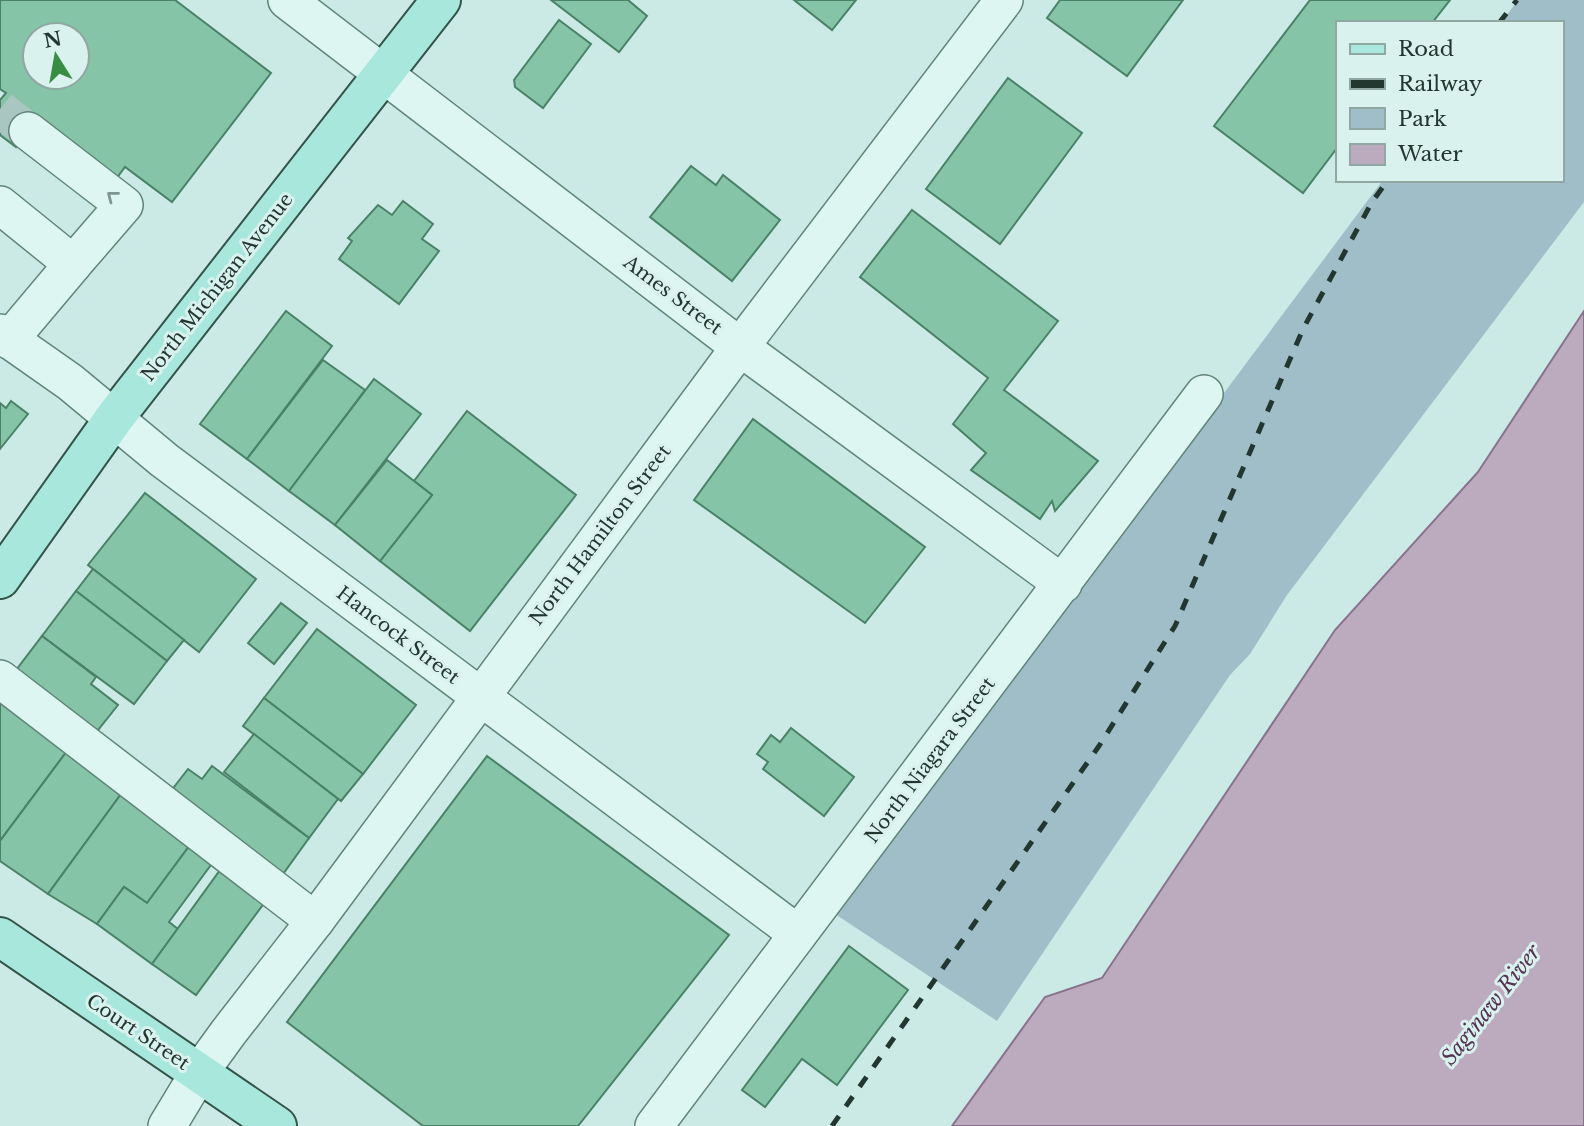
<svg xmlns="http://www.w3.org/2000/svg" width="1584" height="1126" viewBox="0 0 1584 1126" font-family="'Libre Baskerville',serif">
<style>
.green{fill:#9fbec7}
.water{fill:#bcaabf;stroke:#8a728d;stroke-width:2}
.building{fill:#85c4a7;stroke:#498267;stroke-width:2;fill-rule:evenodd}
.lines{fill:none;stroke-linecap:round;stroke-linejoin:round}
.minor-tunnel{stroke:#a9c6c1;stroke-width:37;stroke-dasharray:37 18;stroke-linecap:butt}
.minor-casing{stroke:#618579;stroke-width:40}
.major-casing{stroke:#345447;stroke-width:42}
.minor{stroke:#ddf6f1;stroke-width:37}
.major{stroke:#a8e8dc;stroke-width:38}
.rail{stroke:#22372f;stroke-width:5;stroke-dasharray:12 12;stroke-linecap:butt}
.oneway{stroke:#809690}
.labels{text-anchor:middle;dominant-baseline:central;stroke-width:6;stroke-linejoin:round;paint-order:stroke}
.street-label{font-size:19px;fill:#22372f;stroke:#d9f2ee}
.water-label{font-size:21px;font-style:italic;fill:#553353;stroke:#d9f2ee}
</style>
<rect width="100%" height="100%" fill="#cbeae5"/>
<path class="green" d="M1518,0H1584V202L1287,595L1250,654L1230,675L997,1021L835,914L1383,180H1561V23H1501Z"/>
<path class="water" d="M1584,311V1126H952L1045,997L1102,978L1335,630L1478,472Z"/>
<g class="building">
<path d="M0,0H175L271,73L172,202L125,167L116,179L38,119L16,147L0,135V100L6,93L0,89ZM35,35H77V77H35Z"/>
<path d="M551,0H628L647,16L619,52Z"/>
<path d="M794,0H856L832,30Z"/>
<path d="M1060,0H1183L1127,76L1047,18Z"/>
<path d="M1310,0H1450L1432,23H1337V148L1303,193L1214,126Z"/>
<path d="M559,20L591,44L543,108L515,87L514,80Z"/>
<path d="M1008,78L1082,133L1000,244L926,189Z"/>
<path d="M691,166L716,185L723,175L780,220L732,281L650,217Z"/>
<path d="M403,201L433,224L422,239L439,251L399,304L339,259L352,241L348,238L378,205L392,215Z"/>
<path d="M912,210L1058,321L1004,390L1098,461L1055,511L1052,501L1040,519L971,470L986,453L953,424L988,378L860,277Z"/>
<path d="M286,311L332,346L247,459L200,424Z"/>
<path d="M323,360L365,390L289,491L247,459Z"/>
<path d="M374,379L421,414L335,525L289,491Z"/>
<path d="M11,401L28,414L0,449V403L6,408Z"/>
<path d="M467,411L576,495L470,631L380,561L432,495L414,481Z"/>
<path d="M753,419L925,547L865,623L694,500Z"/>
<path d="M387,460L432,495L380,561L335,525Z"/>
<path d="M145,493L256,579L199,652L88,565Z"/>
<path d="M93,569L184,640L167,661L76,591Z"/>
<path d="M76,591L167,661L134,704L42,636Z"/>
<path d="M281,603L307,623L274,664L248,643Z"/>
<path d="M317,629L416,705L363,774L264,698Z"/>
<path d="M42,636L96,677L91,684L118,705L90,740L10,678Z"/>
<path d="M0,695L70,747L0,841Z"/>
<path d="M264,698L363,774L341,801L243,726Z"/>
<path d="M791,728L854,777L824,816L763,769L768,762L757,754L771,735L780,742Z"/>
<path d="M254,734L338,799L309,838L224,772Z"/>
<path d="M70,747L124,790L48,894L0,861V841Z"/>
<path d="M487,756L729,935L578,1126H423L287,1022Z"/>
<path d="M212,766L309,838L278,881L167,796L188,769L202,779Z"/>
<path d="M124,790L193,841L147,903L124,887L97,924L48,894Z"/>
<path d="M193,841L216,858L169,922L178,929L152,964L97,924L124,887L147,903Z"/>
<path d="M223,866L268,898L196,995L152,964Z"/>
<path d="M849,946L908,990L837,1085L802,1059L765,1107L742,1090Z"/>
</g>
<g class="lines">
<path class="minor-tunnel" d="M0,109L28,131"/>
<defs>
<g id="minor">
<path d="M287,0L740,347L1063,584"/>
<path d="M28,131L124,205L73,264"/>
<path d="M0,205L73,264L9,340"/>
<path d="M0,333L70,382L164,460L798,934"/>
<path d="M0,679L315,921"/>
<path d="M167,1126L199,1073L228,1033L315,921L740,347L1004,0"/>
<path d="M654,1126L1204,394"/>
</g>
<g id="major">
<path d="M0,579L115,417L441,0"/>
<path d="M0,937L277,1126"/>
</g>
</defs>
<use href="#minor" class="minor-casing"/>
<use href="#major" class="major-casing"/>
<use href="#minor" class="minor"/>
<use href="#major" class="major"/>
<g class="rail">
<path d="M1499,23L1517,0"/>
<path d="M832,1126L1099,746L1175,626L1303,329L1372,202L1388,180"/>
</g>
</g>
<defs><path id="oneway-chevron" d="M-2-3.5L2.5 0L-2 3.5" fill="none" stroke-width="1.6" stroke-linecap="round" stroke-linejoin="round" transform="scale(1.75)"/></defs>
<use class="oneway" href="#oneway-chevron" transform="translate(112 196) rotate(-142)"/>
<g class="labels">
<g class="street-label">
<text transform="translate(217 287) rotate(-52)">North Michigan Avenue</text>
<text transform="translate(673 295) rotate(37)">Ames Street</text>
<text transform="translate(600 535) rotate(-53)">North Hamilton Street</text>
<text transform="translate(398 635) rotate(37)">Hancock Street</text>
<text transform="translate(930 760) rotate(-53)">North Niagara Street</text>
<text transform="translate(138 1032) rotate(34)">Court Street</text>
</g>
<g class="water-label">
<text transform="translate(1491 1005) rotate(-52)">Saginaw River</text>
</g>
</g>
<rect x="1336" y="21" width="228" height="161" fill="#d9f2ee" stroke="#90a7a2" stroke-width="2"/>
<rect x="1350" y="44" width="35" height="10" fill="#a8e8dc" stroke="#90a7a2" stroke-width="2"/>
<text x="1398" y="56" font-size="21" fill="#22372f">Road</text>
<rect x="1350" y="79" width="35" height="10" fill="#22372f" stroke="#90a7a2" stroke-width="2"/>
<text x="1398" y="91" font-size="21" fill="#22372f">Railway</text>
<rect x="1350" y="108" width="35" height="21" fill="#9fbec7" stroke="#90a7a2" stroke-width="2"/>
<text x="1398" y="126" font-size="21" fill="#22372f">Park</text>
<rect x="1350" y="144" width="35" height="21" fill="#bcaabf" stroke="#90a7a2" stroke-width="2"/>
<text x="1398" y="161" font-size="21" fill="#22372f">Water</text>
<g transform="translate(56 56) rotate(349)"><circle r="33" fill="#d9f2ee" stroke="#90a7a2" stroke-width="2"/>
<path d="M0-5L12 26L0 18L-12 26Z" fill="#378d41"/>
<text y="-10" font-size="19" font-weight="bold" text-anchor="middle" fill="#22372f">N</text>
</g>
</svg>
